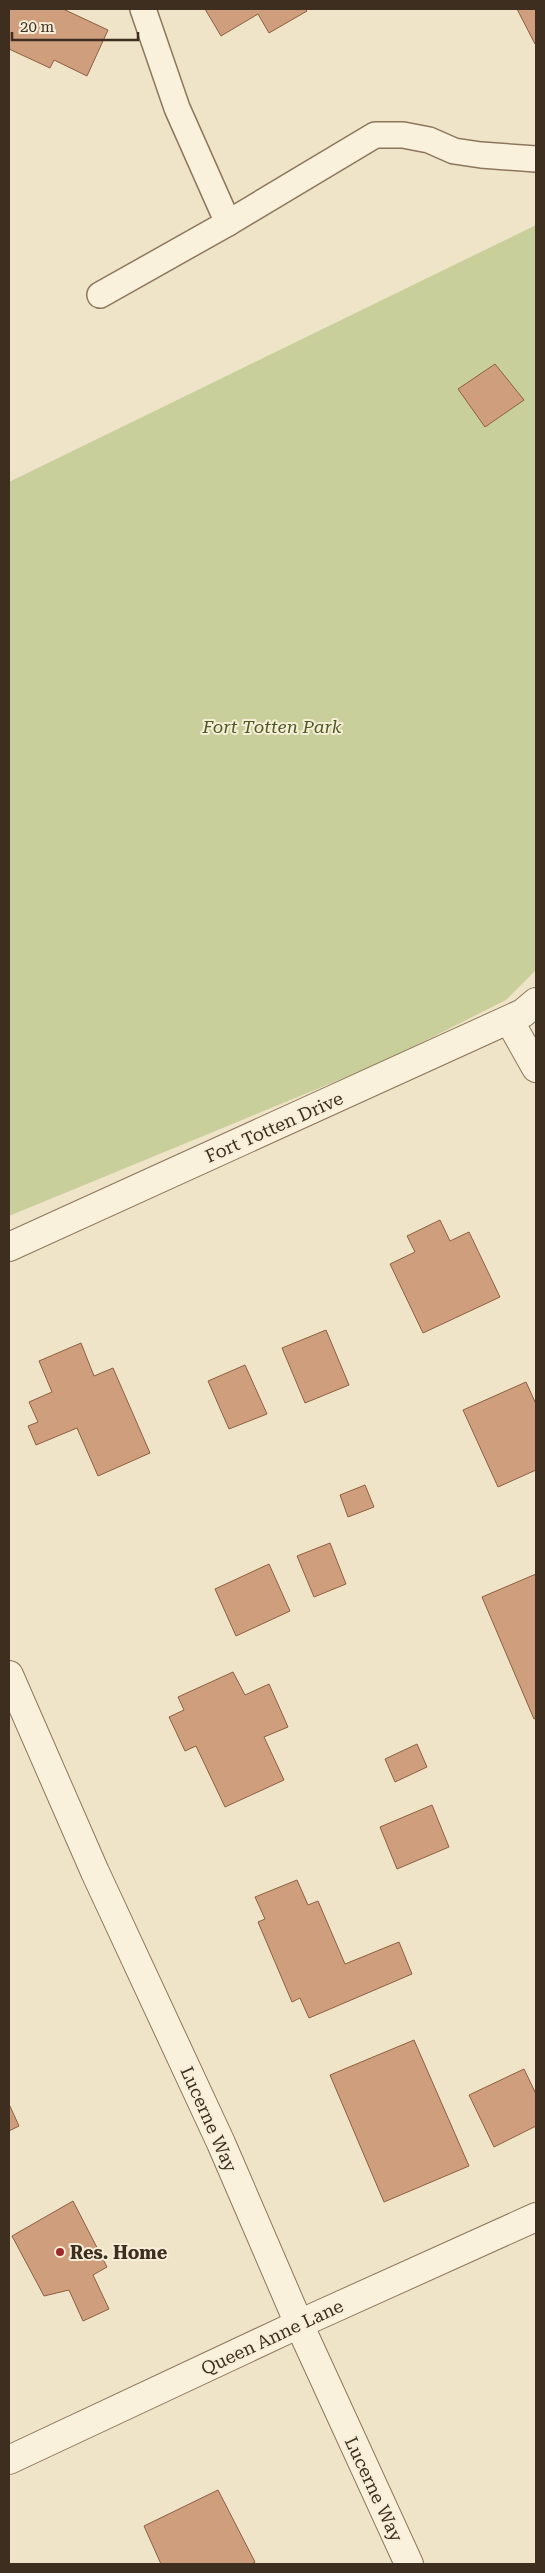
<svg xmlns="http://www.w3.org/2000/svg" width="545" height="2573" viewBox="0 0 545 2573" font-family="'Roboto Serif',serif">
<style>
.green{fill:#c9cf9b}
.building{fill:#cf9f7d;stroke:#8d5f41}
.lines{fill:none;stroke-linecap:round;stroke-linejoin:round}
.lane-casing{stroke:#8d765c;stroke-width:28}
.street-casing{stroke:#8d765c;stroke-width:30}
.lane{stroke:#faf1dc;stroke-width:25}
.street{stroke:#faf1dc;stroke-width:28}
.poi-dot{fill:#9e2a2b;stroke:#f7eed8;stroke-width:2}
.labels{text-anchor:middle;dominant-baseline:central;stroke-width:4;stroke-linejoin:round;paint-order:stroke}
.park-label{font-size:18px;font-style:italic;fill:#4d5a26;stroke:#f7eed8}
.street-label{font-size:18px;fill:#3d2e20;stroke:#f7eed8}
.poi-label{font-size:18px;font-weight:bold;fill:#3d2e20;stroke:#f7eed8;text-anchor:start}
</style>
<rect width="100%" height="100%" fill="#f0e4c8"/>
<path class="green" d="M536,225V970L506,1000L385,1061L9,1216V482Z"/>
<g class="building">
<path d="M9,9H63L108,30L87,76L54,60L50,68L9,49Z"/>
<path d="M205,9H305L307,11L269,33L258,14L221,36Z"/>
<path d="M517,9H536V44H535Z"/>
<path d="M495,364L524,400L485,427L458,389Z"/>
<path d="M440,1220L450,1241L469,1232L500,1297L423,1333L390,1264L415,1252L407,1236Z"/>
<path d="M326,1330L349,1385L305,1403L282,1348Z"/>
<path d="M81,1343L94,1376L113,1368L150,1453L98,1476L77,1428L36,1445L28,1426L38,1422L29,1402L52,1392L39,1361Z"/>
<path d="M245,1365L267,1414L229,1429L208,1381Z"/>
<path d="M526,1382L536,1404V1470L498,1487L463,1410Z"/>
<path d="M365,1485L374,1507L348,1517L340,1495Z"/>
<path d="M330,1543L346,1584L314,1597L297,1556Z"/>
<path d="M269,1564L290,1611L236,1636L215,1589Z"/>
<path d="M536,1574V1718L534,1719L482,1597Z"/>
<path d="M233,1672L245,1695L269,1684L288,1727L264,1737L284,1780L225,1807L196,1746L185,1751L169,1717L184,1710L178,1697Z"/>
<path d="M417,1744L427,1767L395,1782L385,1759Z"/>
<path d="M432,1805L449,1847L397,1869L380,1827Z"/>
<path d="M297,1880L308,1905L318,1901L345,1964L399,1942L412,1974L309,2018L300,1998L292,2002L258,1922L265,1919L255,1897Z"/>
<path d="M414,2040L469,2166L384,2202L330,2075Z"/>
<path d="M524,2069L536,2094V2126L494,2147L469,2095Z"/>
<path d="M9,2104L19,2126L9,2131Z"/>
<path d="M73,2201L107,2267L93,2275L109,2309L83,2321L69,2290L44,2296L12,2236Z"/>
<path d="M218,2490L255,2562L252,2564H161L144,2526Z"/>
</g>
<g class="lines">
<defs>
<g id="lane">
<path d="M228,223L375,135H403L429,140L454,151L481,155L536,159"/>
<path d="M100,295L228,223L177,108L143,9"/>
</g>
<g id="street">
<path d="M509,1020L536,1068"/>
<path d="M9,1247L523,1013L536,1002"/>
<path d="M9,1675L95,1872L221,2143L299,2324L409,2564"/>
<path d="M9,2460L299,2324L536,2217"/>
</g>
</defs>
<use href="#lane" class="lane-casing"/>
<use href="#street" class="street-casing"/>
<use href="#lane" class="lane"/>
<use href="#street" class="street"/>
</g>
<circle class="poi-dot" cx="60" cy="2252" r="5"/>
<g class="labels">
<g class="park-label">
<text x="272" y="726">Fort Totten Park</text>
</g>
<g class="street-label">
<text transform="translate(274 1127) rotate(-24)">Fort Totten Drive</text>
<text transform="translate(209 2119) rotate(66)">Lucerne Way</text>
<text transform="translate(272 2337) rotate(-25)">Queen Anne Lane</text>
<text transform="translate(374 2489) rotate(65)">Lucerne Way</text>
</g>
<g class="poi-label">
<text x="70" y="2252">Res. Home</text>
</g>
</g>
<rect width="545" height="2573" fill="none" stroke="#3d2e20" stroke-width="20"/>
<path d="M12 32v8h126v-8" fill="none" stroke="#3d2e20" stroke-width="2.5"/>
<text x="20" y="32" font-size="15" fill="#3d2e20" stroke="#f7eed8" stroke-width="4" paint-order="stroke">20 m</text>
</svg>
